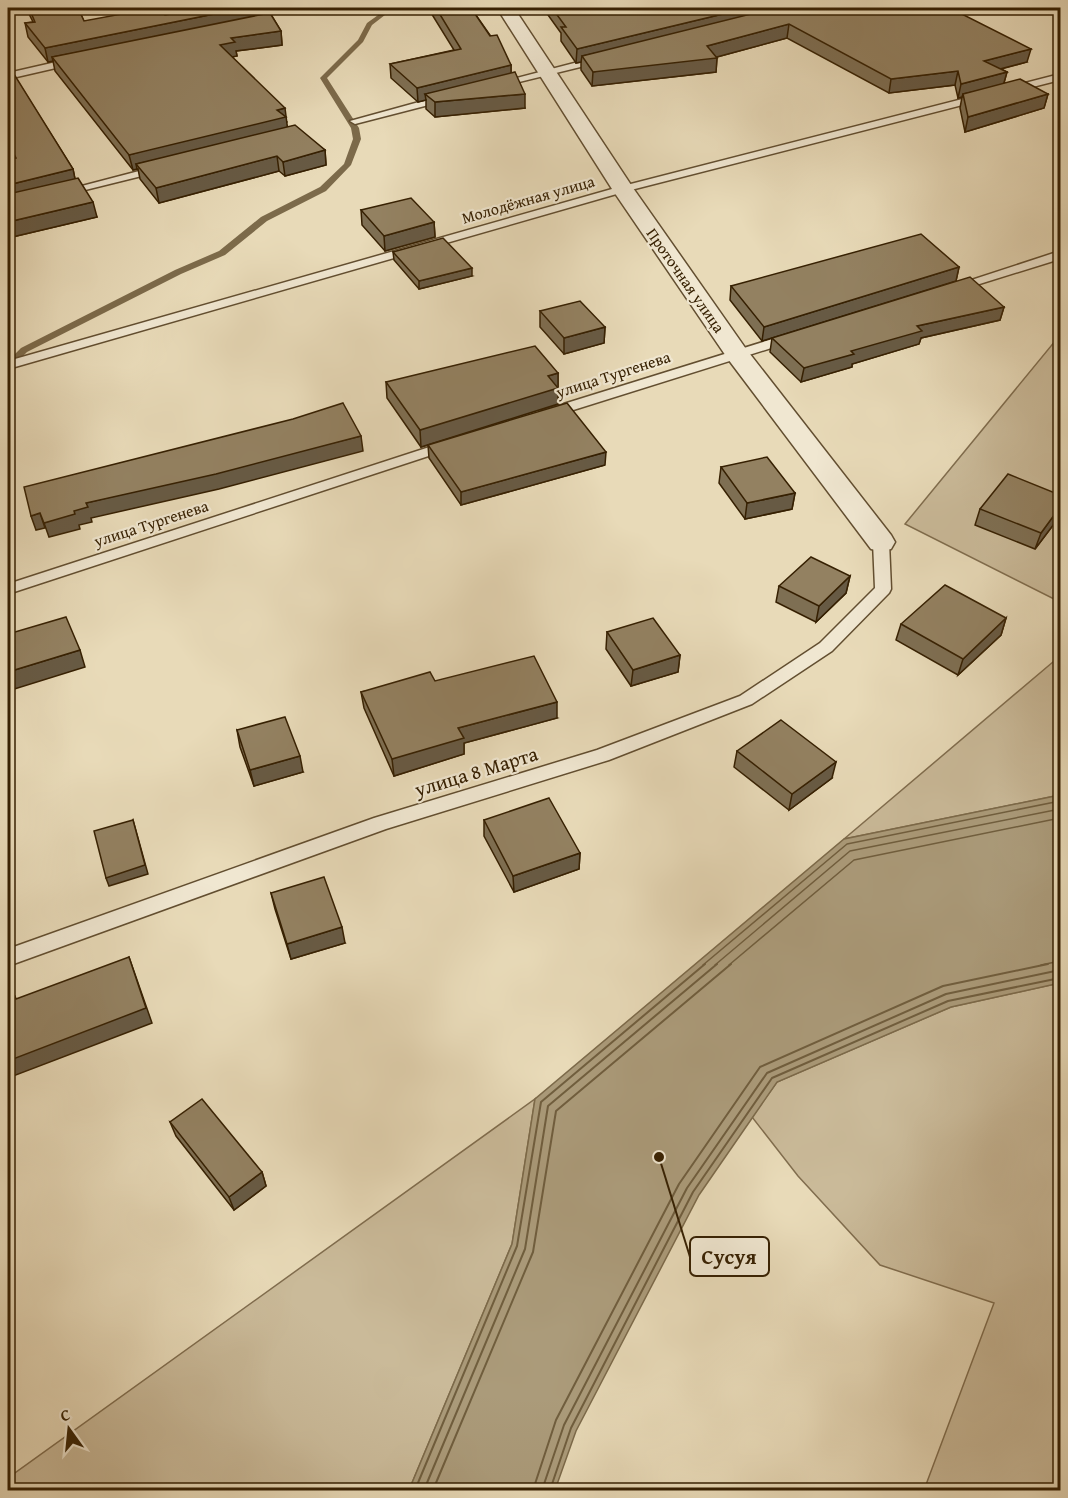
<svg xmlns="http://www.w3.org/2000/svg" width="1068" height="1498" viewBox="0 0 1068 1498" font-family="'Gentium Book Plus',serif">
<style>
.green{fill:#caba99;stroke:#806d4e;stroke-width:1.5}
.water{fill:#ab9b7a;stroke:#7c6a4a;stroke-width:1.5}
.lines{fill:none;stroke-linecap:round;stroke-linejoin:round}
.shore-far1{stroke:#705e3e;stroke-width:1.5}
.shore{stroke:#705e3e;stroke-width:2}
.stream{fill:#7c6a4a;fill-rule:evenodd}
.service-casing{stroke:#624e30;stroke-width:3}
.minor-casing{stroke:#624e30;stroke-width:3}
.service{fill:#f0e7d1;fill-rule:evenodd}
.minor{fill:#f0e7d1;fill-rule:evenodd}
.wall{fill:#7e6f53;stroke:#362002;stroke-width:1.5}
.shaded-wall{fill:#675a44;stroke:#362002;stroke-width:1.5}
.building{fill:#938161;stroke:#362002;stroke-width:1.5}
.labels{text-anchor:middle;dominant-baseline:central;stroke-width:4.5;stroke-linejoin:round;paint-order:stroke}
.far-street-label{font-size:16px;fill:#362002;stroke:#f0e7d1}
.street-label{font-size:20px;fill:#362002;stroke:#f0e7d1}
.leader{fill:none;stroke:#362002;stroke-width:2}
.callout-dot{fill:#362002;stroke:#f0e7d1;stroke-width:2}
.callout{fill:#f0e7d1;stroke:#362002;stroke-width:2}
.callout-label{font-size:21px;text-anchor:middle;font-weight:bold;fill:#362002}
</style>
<rect width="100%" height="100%" fill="#e8dab8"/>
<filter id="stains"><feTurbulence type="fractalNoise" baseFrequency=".00333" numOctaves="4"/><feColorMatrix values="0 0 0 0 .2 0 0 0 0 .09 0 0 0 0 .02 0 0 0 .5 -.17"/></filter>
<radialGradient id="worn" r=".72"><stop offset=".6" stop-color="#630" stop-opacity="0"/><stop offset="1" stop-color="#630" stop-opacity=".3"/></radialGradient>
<g class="green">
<path d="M1060,335V602L905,524Z"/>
<path d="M1060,656V795L844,839Z"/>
<path d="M1060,983V1490H924L994,1303L880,1265L798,1176L752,1117L777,1082L951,1007Z"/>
<path d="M535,1099L512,1244L409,1490H8V1478Z"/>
</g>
<path class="water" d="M1060,795V983L951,1007L777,1082L699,1195L576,1431L555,1490H409L512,1244L535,1099L844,839Z"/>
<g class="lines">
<g class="shore-far1">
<path d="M703,965L847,844L1060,801"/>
<path d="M715,965L850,851L1060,809"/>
<path d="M729,965L854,860L1060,818"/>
<path d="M1041,965L1060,961"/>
</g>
<g class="shore">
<path d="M415,1490L517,1246L541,1102L705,964"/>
<path d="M424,1490L525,1249L548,1106L717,964"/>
<path d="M433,1490L533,1252L556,1111L731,964"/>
<path d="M533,1490L556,1420L679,1184L760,1067L943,986L1048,964"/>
<path d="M542,1490L564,1425L687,1188L767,1073L946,994L1060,970"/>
<path d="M550,1490L571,1428L693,1192L772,1078L948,1001L1060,978"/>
</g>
<path class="stream" d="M388,8H394L372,25L363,42L327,78L359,128L361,139L351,165L326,191L267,221L225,255L181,274L27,352L11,368L8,369V361L21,348L175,270L219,251L261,217L320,187L344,164L353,139L351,128L320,78L358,40L367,23Z"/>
<defs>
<g id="service">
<path d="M605,55L610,58L609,60L495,88L490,85Z"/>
<path d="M78,57L83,60L82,62L8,79V73Z"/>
<path d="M1060,74V80L627,191L8,369V361L619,187Z"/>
<path d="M448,94L452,95V99L355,124L350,121Z"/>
<path d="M162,165L166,166V170L61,196L55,193Z"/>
<path d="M1060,251V259L957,291H949L947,288Z"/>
<path d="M795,332L802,336L800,339L551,417H541L539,414L541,411Z"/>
<path d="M451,440L458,444L456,447L8,594V584Z"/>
<path d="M881,537L889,542L891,589L889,593L832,651L752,704L609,760L386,829L8,966V949L374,818L597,750L740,696L820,643L875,588L873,542Z"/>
</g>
<path id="minor" d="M497,8H514L633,188L746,349L891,535L895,542L891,549L881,551L871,549L728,359L612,189Z"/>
</defs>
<use href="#service" class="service-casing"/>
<use href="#minor" class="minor-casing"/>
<use href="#service" class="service"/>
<use href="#minor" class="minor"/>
</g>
<g class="wall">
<path d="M26,8H78L84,21L165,15L206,8H267L281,31L282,45L236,51L237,56L232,57L287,122L286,123L287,127L325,150L326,165L285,176L279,171L159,203L140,179L138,169L133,170L55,71L53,61L48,62L28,37L25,23L33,22Z"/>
<path d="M428,8H471L511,65V73L525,108L435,117L426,109V100L418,102L391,78L390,64L454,50Z"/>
<path d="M543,8H950L1027,62L1001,69L1007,72L1004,83L1048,94L1044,108L965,132L960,108L962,97L958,98L955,85L889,93L787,38L717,57L716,72L592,86L581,70V62L576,63L561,41V33Z"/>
<path d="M8,66L73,169L75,179L97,217L8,238V160L13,159L8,149Z"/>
<path d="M361,210L434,222L435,237L385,251L362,225Z"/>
<path d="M393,252L472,276L419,289L394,260Z"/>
<path d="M959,267L956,281L762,341L730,300L731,286Z"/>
<path d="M1004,307L1000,320L921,338L919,344L852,364V367L801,382L770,352L772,338Z"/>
<path d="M540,311L605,327L604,343L564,354L540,327Z"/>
<path d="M558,373V404L421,447L387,398L386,382Z"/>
<path d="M428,445L605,465L461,505L429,458Z"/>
<path d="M721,467L795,493L792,509L745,519L719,483Z"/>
<path d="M1060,495V516L1035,549L975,525L980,509Z"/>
<path d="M850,576L846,593L816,622L776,602L779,586Z"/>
<path d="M1006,618L1001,635L958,675L896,640L901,624Z"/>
<path d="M607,632L680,655L678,672L631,686L606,649Z"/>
<path d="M435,681L557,718L464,743V754L394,776L364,708L361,692Z"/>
<path d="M237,730L303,772L254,786L240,747Z"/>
<path d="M737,751L832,778L789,810L734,767Z"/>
<path d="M484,820L580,853L579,869L514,892L484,836Z"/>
<path d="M271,893L345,943L291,959L275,909Z"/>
<path d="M170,1122L262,1172L266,1186L234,1210L176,1136Z"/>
</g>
<g class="shaded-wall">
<path d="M244,8H260L262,18L52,57L53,61L48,62L45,48Z"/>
<path d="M748,8H801L582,56L581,62L576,63L577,49Z"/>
<path d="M789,24L787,38L713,58H717L716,72L592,86L593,72L707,46Z"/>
<path d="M281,31L282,45L236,51L237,56L222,59L220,45L231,38Z"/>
<path d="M1031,49L1027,62L981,74L984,61Z"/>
<path d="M511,65V79L425,94L426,100L418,102L417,88Z"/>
<path d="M958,71L955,85L889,93L891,79Z"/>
<path d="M1007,72L1003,86L963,94L962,97L958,98L961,84Z"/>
<path d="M525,94V108L435,117V102Z"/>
<path d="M1048,94L1044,108L965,132L968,117Z"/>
<path d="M285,108L288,132L136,164L137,169L133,170L129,155Z"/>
<path d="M325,150L326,165L285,176L283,162Z"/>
<path d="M277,156L279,171L159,203L156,188Z"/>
<path d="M73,169L76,184L8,201V185Z"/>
<path d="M93,202L97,217L8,238V222Z"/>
<path d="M434,222L435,237L385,251L384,236Z"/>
<path d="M959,267L956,281L762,341L764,327Z"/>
<path d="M472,268V276L419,289V281Z"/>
<path d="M1004,307L1000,320L921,338L919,344L852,364V367L801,382L804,368L917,326Z"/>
<path d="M605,327L604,343L564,354V338Z"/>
<path d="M558,373V404L421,447L420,430L548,376Z"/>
<path d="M361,436L363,451L219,489L91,518L92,522L79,525L80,529L49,537L44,523L74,511L86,503Z"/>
<path d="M606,452L605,465L461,505V492Z"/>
<path d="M795,493L792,509L745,519L747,503Z"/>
<path d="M1060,507V516L1035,549L1041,533Z"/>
<path d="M40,513L45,528L36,530L31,516Z"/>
<path d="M850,576L846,593L816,622L819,606Z"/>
<path d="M1006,618L1001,635L958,675L963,659Z"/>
<path d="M80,650L85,667L8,691V672Z"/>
<path d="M680,655L678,672L631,686L633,670Z"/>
<path d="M557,702V718L464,743V754L394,776L392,759L458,728Z"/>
<path d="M300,756L303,772L254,786L250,770Z"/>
<path d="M836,762L832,778L789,810L792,794Z"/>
<path d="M133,820L148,874L109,886L106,878Z"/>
<path d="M580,853L579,869L514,892L513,876Z"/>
<path d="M342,927L345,943L291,959L287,944Z"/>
<path d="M129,957L152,1023L8,1078V1061Z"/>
<path d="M262,1172L266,1186L234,1210L229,1197Z"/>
</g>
<g class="building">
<path d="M29,8H78L84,21L154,8H158L165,15L206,8H244L45,48L25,23L35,22Z"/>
<path d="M265,8H267L281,31L231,38L235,42L220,45L285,108L277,110L286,117L129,155L52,57L264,14Z"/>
<path d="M436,8H471L490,36L497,35L511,65L417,88L390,64L461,49Z"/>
<path d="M552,8H748L577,49L561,27H566Z"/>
<path d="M775,8H950L1031,49L984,61L1007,72L961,84L958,71L891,79L789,24L707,46L717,58L593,72L582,56Z"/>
<path d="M8,66H9L73,169L8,185V160L16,158L8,142Z"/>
<path d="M515,72L525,94L435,102L425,94Z"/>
<path d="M1020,79L1048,94L968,117L963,94Z"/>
<path d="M295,125L325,150L283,162L277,156L156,188L136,164Z"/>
<path d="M78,178L93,202L8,222V194Z"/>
<path d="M411,198L434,222L384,236L361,210Z"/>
<path d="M921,234L959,267L764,327L731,286Z"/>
<path d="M443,238L472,268L419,281L393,252Z"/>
<path d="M970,277L1004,307L917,326L922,331L851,351L854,354L804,368L772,338Z"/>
<path d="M580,301L605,327L564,338L540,311Z"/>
<path d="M535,346L558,373L548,376L558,388L420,430L386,382Z"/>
<path d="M343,403L361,436L216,474L86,503L88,507L74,511L75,514L44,523L40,513L31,516L24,487L293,419Z"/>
<path d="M567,403L606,452L461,492L428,445Z"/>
<path d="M767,457L795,493L747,503L721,467Z"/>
<path d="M1008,474L1060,495V507L1041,533L980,509Z"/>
<path d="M811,557L850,576L819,606L779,586Z"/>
<path d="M945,585L1006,618L963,659L901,624Z"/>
<path d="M66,617L80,650L8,672V634Z"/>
<path d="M653,618L680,655L633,670L607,632Z"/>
<path d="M534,656L557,702L458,728L464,738L392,759L361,692L430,672L435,681Z"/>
<path d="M285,717L300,756L250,770L237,730Z"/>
<path d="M781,720L836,762L792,794L737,751Z"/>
<path d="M549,798L580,853L513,876L484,820Z"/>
<path d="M133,820L145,865L106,878L94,831Z"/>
<path d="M324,877L342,927L287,944L271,893Z"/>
<path d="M129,957L146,1008L8,1061V999L15,996L16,999Z"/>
<path d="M202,1099L262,1172L229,1197L170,1122Z"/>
</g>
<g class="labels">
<g class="far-street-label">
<text transform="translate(528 199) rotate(-16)">Молодёжная улица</text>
<text transform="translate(686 280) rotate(55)">Проточная улица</text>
<text transform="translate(613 374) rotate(-18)">улица Тургенева</text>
<text transform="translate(151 523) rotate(-18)">улица Тургенева</text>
</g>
<g class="street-label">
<text transform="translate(476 771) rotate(-17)">улица 8 Марта</text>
</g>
</g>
<path class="leader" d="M659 1157L690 1257"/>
<circle class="callout-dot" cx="659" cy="1157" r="6"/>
<rect class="callout" x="690" y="1237" width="79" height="39" rx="6"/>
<g class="callout-label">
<text x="729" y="1264">Сусуя</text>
</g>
<rect width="1068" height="1498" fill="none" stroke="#e8dab8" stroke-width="30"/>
<rect x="9" y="9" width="1050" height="1480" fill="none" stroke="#362002" stroke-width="3"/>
<rect x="15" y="15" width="1038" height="1468" fill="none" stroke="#362002" stroke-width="1.5"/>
<g transform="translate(69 1429) rotate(345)" stroke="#f0e7d1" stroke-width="4.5" paint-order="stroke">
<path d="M0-4.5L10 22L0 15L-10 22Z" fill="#362002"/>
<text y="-9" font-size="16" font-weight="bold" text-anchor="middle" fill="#362002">С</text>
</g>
<rect width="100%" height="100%" filter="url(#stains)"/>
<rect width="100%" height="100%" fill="url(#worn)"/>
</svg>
